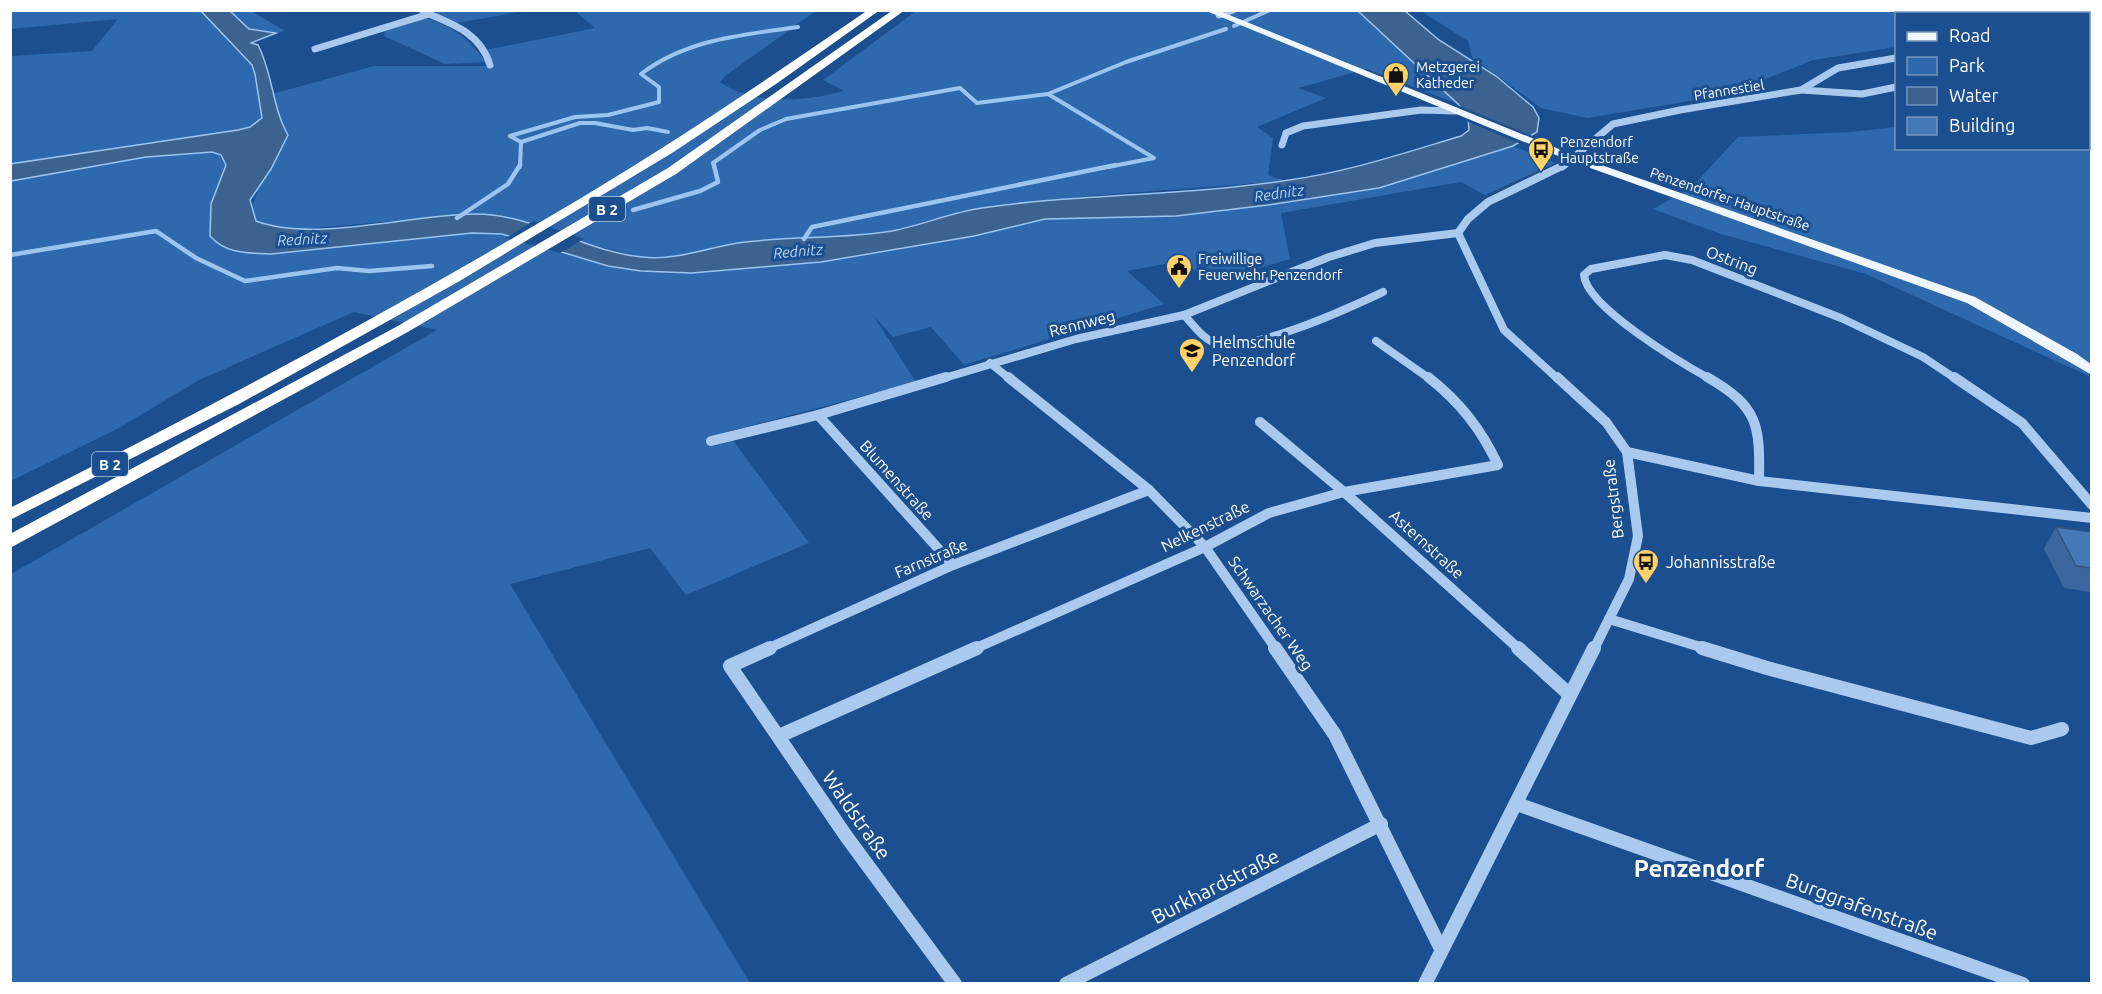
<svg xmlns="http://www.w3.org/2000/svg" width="2102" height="994" viewBox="0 0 2102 994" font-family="Ubuntu,sans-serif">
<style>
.green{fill:#2e69ad}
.water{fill:#3c6290;stroke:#9cc4f0;stroke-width:1.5}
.pier{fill:#1b4f8f}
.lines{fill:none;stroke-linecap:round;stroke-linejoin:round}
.stream-far1{stroke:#9cc4f0;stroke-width:4}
.stream{stroke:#9cc4f0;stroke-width:4.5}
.minor-far3{stroke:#a9c9ee;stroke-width:7}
.minor-far2{stroke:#a9c9ee;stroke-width:8}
.minor-far1{stroke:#a9c9ee;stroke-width:10}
.minor{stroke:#a9c9ee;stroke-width:14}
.major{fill:#f0f6ff;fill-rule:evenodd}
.highway{fill:#fff;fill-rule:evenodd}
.wall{fill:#3a679d}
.building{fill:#4478b7;stroke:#305480;stroke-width:1.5}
.labels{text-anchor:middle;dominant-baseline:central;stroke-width:6;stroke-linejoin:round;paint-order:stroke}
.far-poi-label{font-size:14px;fill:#fff;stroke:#1b4f8f;text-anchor:start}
.far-street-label{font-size:14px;fill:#fff;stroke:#1b4f8f}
.far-water-label{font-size:15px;font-style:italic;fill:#b5d3f5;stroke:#1b4f8f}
.shield{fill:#1b4f8f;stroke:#bbcadd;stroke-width:1.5}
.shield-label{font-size:15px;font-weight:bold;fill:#fff}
.street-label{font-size:16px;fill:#fff;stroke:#1b4f8f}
.poi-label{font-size:16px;fill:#fff;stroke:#1b4f8f;text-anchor:start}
.near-street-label{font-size:20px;fill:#fff;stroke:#1b4f8f}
.near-quarter-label{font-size:24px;font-weight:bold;fill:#fff;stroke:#1b4f8f}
</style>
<rect width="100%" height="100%" fill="#1b4f8f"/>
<g class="green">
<path d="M10,11H251L285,31L276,33L251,29L229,39V43L252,65L255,74L262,118L250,127L238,130L11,164V56L92,51L118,19L11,29Z"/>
<path d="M432,11H523L458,23Z"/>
<path d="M575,11H816L725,76L720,82C754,106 807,101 844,91L823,80L916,11H1358L1458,104L1366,69L1298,88L1326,98L1257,127L1273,138L1268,175L1286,181L1088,196L979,208L894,230L846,236L744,242L679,256L641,257L593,245L511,217L476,214L303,229L271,227L256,221L252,206L282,125L272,94L374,66H487L485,50L595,28Z"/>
<path d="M1929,11L1933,13L1896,14V47L1813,60L1756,83L1690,101L1587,118L1541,108L1472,57L1468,41L1421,11Z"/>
<path d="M2091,11V377L1866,274L1721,234L1653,209L1691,188L1738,137L1850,132L1896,127V148H2088V14L2064,13Z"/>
<path d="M426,18C456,28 467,38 486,62L445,64L384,36L385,31Z"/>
<path d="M1513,146L1555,163L1485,195L1461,182L1281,213L1290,259L1213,281L1180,261L1127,271L1164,304L964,365L931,327L893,337L873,315L916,382L727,432L809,543L686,595L650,548L510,584L750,983H11V574L437,330L354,312L199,380L119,428L11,481V181L146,157L212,152L221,155L226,165L211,204L271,254L472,233L502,234L608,266L821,262L974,236L1045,219L1176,216L1268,205L1379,188Z"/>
</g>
<path class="water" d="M200,10L230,11L249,29L276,33L251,43L258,45C273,74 272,107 288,135L271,169L250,200L256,221C314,243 412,214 476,214C534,214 585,252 642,257C678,261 711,246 745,242C794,236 844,239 892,231C923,225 952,212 982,208C1084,193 1187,196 1289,180C1348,172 1404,153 1461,136L1469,130L1468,117L1458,104L1358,11H1405L1439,40L1496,76L1533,107L1539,118L1537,132L1513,146L1379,188L1268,205L1176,216L1045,219L974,236L821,262L692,273L641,271L608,266L502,234L472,233L271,254C247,253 226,254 210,236L211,204L226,165L221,155L212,152L146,157L11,181L10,164L238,130L250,127L262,118L255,74L252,65Z"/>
<g class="pier">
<path d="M1452,103L1535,137L1521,144L1466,121Z"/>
<path d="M533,221L584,239L560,253L506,238Z"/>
</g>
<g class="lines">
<g class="stream-far1">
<path d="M1234,26L1270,10"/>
<path d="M1048,94L1154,158L1108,167"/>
<path d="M521,142L580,123H595L633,130L647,128L668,132"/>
<path d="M520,167L521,142L510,136L575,117L608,115L659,102V87L641,74C687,39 742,35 798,27"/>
<path d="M714,167L713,163L760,130L786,119L960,88L977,103L1048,94L1126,62L1226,29"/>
</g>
<g class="stream">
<path d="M633,210L700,191L718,182L714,165"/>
<path d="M457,218L508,184L520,165"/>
<path d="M804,239L812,227L1116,165"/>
<path d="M10,255L156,231L196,258L245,281L337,268L369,271L432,266"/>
</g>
<g class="minor-far3">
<path d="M429,14C456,25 481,35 490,65"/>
<path d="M1951,14L1954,10"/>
<path d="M1219,15L1233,10"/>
<path d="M315,49L429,14L422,10"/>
<path d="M1801,90L1862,94L1896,87"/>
<path d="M1282,145L1286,133L1303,126L1421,110L1455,111"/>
<path d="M1562,167L1613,124L1680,110L1801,90L1838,68L1896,58"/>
</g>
<g class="minor-far2">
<path d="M1458,233L1468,219L1488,202L1564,165"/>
<path d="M1458,233L1504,330L1558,379"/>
<path d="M1184,315C1192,323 1200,336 1211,341C1245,357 1349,308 1383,292"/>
<path d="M1376,341L1430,379"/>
<path d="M990,363L1010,379"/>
<path d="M941,379L1076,339L1184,315L1329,257L1375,243L1458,233"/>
<path d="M1710,379C1683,364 1586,307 1584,275L1591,269L1665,255L1692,260L1841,318L1923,357L1956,379"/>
</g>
<g class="minor-far1">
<path d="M1008,377L1149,490L1205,547L1276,649"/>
<path d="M1557,377L1606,422L1627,452L1638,536L1629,579L1594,649"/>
<path d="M1707,377C1759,407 1760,425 1759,481"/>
<path d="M1954,377L2022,423L2092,505"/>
<path d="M818,415L953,565"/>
<path d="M1260,422L1344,492L1519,649"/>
<path d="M711,441L818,415L946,377"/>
<path d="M1627,452L1759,481L2092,518"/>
<path d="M1609,619L1707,649"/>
<path d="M767,649L953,565L1149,490"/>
<path d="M974,649L1205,547L1269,513L1344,492L1498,465C1481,429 1460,402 1428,377"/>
</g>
<g class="minor">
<path d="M770,648L730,666L846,836L955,984"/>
<path d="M1275,648L1335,735L1441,949"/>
<path d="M1518,648L1570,695"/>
<path d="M1702,648L1767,668L2031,738L2062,729"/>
<path d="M779,736L977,648"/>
<path d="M1517,804L2023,984"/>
<path d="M1066,984L1381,824"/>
<path d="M1425,984L1594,648"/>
</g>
<path class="major" d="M1204,10H1217L1576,156L1975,297L2077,354L2092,365V375L1967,303L1568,160Z"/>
<g class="highway">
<path d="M868,10H880L776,84L672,153L458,282L239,404L10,520V508C195,415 377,319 554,214C662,151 765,81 868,10Z"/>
<path d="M893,10H905L676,174L406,333L10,548V534L396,327L668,168Z"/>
</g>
</g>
<path class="wall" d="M2056,527L2091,532V592L2064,588L2044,549Z"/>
<path class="building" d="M2056,527L2091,532V568L2076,566Z"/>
<defs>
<symbol id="shop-pin" viewBox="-11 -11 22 30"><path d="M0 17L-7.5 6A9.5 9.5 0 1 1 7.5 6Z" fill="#ffd166" stroke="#1b4f8f"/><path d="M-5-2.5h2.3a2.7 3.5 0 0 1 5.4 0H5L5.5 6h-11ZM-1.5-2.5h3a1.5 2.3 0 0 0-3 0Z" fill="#111"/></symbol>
<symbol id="bus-pin" viewBox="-11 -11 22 30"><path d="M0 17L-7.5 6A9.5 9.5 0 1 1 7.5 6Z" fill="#ffd166" stroke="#1b4f8f"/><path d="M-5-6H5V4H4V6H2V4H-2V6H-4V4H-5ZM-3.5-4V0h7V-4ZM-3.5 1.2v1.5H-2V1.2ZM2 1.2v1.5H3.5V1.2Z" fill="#111"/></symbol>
<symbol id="civic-pin" viewBox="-11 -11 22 30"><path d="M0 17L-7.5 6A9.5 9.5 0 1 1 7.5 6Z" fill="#ffd166" stroke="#1b4f8f"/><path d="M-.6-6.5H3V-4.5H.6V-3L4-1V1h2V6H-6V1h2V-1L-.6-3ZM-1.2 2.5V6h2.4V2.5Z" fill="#111"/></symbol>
<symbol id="school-pin" viewBox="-11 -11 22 30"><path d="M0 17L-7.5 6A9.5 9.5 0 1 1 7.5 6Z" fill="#ffd166" stroke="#1b4f8f"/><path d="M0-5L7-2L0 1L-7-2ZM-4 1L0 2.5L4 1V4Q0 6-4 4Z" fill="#111"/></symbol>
</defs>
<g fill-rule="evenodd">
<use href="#shop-pin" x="1381" y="60" width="30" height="40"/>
<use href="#bus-pin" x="1526" y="135" width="30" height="40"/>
<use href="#civic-pin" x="1164" y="252" width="30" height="40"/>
<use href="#school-pin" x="1177" y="336" width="30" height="40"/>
<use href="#bus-pin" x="1631" y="547" width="30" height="40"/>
</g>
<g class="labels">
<g class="far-poi-label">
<text x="1416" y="67">Metzgerei<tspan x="1416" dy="16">Katheder</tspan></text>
<text x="1560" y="142">Penzendorf<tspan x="1560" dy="16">Hauptstraße</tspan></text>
<text x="1198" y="259">Freiwillige<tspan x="1198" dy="16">Feuerwehr Penzendorf</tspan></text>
</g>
<g class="far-street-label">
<text transform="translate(1729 90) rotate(-9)">Pfannestiel</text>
<text transform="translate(1730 199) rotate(19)">Penzendorfer Hauptstraße</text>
</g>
<g class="far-water-label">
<text transform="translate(1279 193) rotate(-8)">Rednitz</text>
<text transform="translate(302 239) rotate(-3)">Rednitz</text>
<text transform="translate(798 251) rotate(-5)">Rednitz</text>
</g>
<g class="shield">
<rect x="589" y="197" width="36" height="24" rx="4.5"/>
<rect x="92" y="452" width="36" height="24" rx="4.5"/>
</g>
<g class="shield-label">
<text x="607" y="209">B 2</text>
<text x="110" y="464">B 2</text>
</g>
<g class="street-label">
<text transform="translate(1732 260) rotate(21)">Ostring</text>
<text transform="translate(1082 323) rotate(-14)">Rennweg</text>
<text transform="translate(897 480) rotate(48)">Blumenstraße</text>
<text transform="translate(1613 499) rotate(-97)">Bergstraße</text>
<text transform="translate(1205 526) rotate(-26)">Nelkenstraße</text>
<text transform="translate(1427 544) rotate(42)">Asternstraße</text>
<text transform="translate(931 558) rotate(-23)">Farnstraße</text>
<text transform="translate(1271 613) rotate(55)">Schwarzacher Weg</text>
</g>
<g class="poi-label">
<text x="1212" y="342">Helmschule<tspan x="1212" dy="18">Penzendorf</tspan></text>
<text x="1666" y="562">Johannisstraße</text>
</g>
<g class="near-street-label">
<text transform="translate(857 815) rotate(55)">Waldstraße</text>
<text transform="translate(1215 886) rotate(-27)">Burkhardstraße</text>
<text transform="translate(1862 906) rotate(20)">Burggrafenstraße</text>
</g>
<g class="near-quarter-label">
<text x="1699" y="868">Penzendorf</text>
</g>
</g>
<rect width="2102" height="994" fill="none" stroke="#ffffff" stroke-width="24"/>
<rect x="1895" y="12" width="195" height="138" fill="#1b4f8f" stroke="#7695bc" stroke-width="1.5"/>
<rect x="1907" y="32" width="30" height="9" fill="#f0f6ff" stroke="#7695bc" stroke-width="1.5"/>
<text x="1949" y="42" font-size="18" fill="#ffffff">Road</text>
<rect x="1907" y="57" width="30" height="18" fill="#2e69ad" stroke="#7695bc" stroke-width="1.5"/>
<text x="1949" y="72" font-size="18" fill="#ffffff">Park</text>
<rect x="1907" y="87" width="30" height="18" fill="#3c6290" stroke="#7695bc" stroke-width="1.5"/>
<text x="1949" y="102" font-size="18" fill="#ffffff">Water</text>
<rect x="1907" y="117" width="30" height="18" fill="#4478b7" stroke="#7695bc" stroke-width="1.5"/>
<text x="1949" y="132" font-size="18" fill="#ffffff">Building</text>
</svg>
